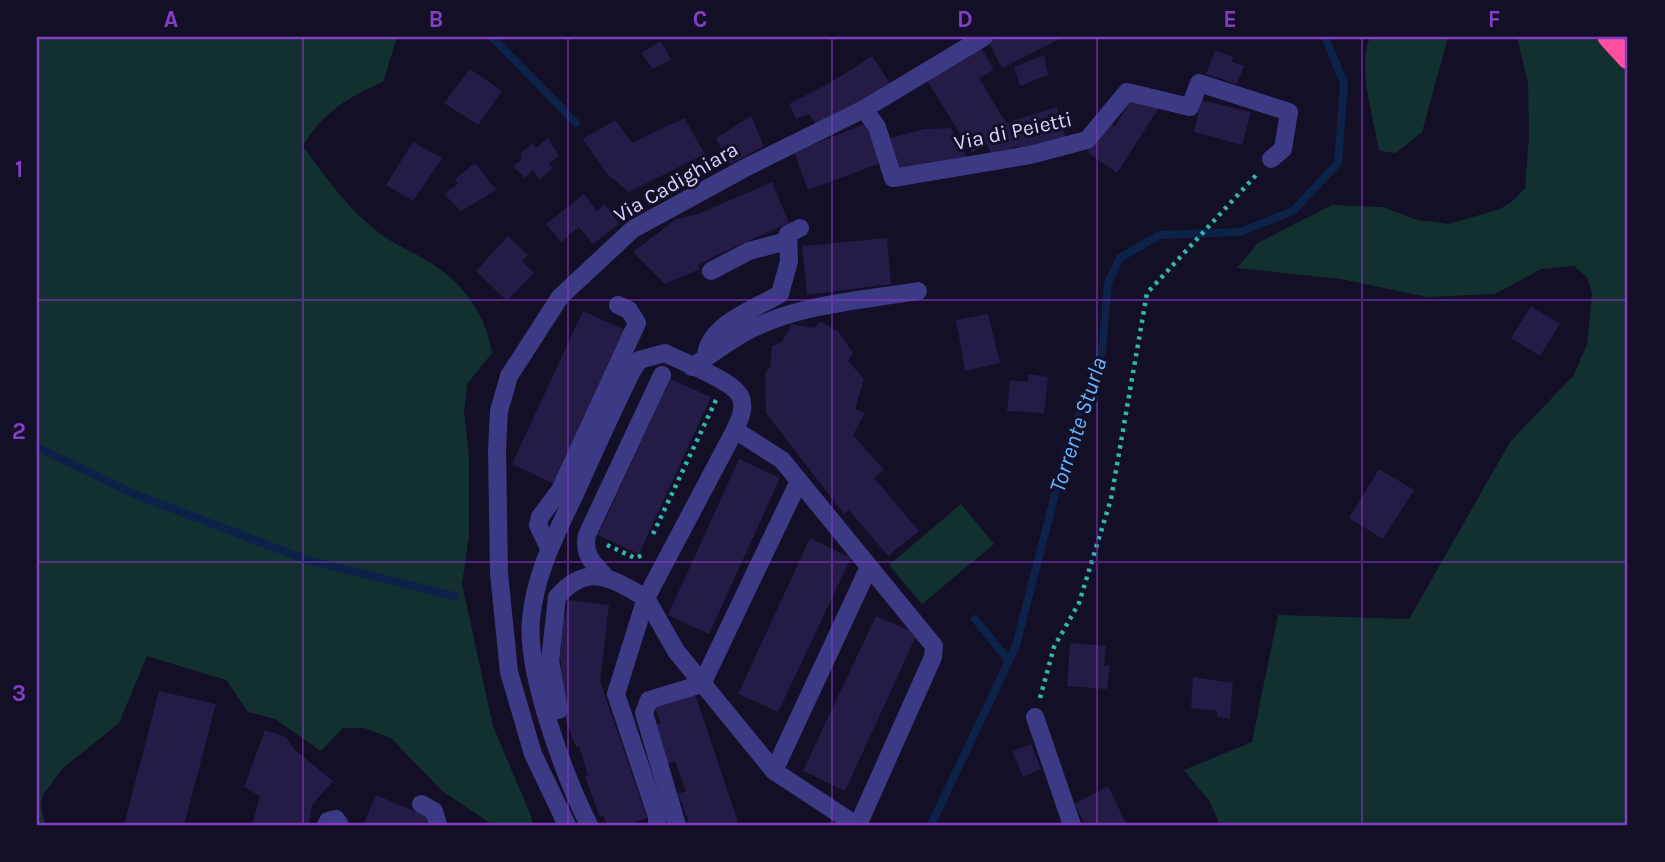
<svg xmlns="http://www.w3.org/2000/svg" width="1665" height="862" viewBox="0 0 1665 862" font-family="Karla,sans-serif">
<style>
.green{fill:#12302f}
.lines{fill:none;stroke-linecap:round;stroke-linejoin:round}
.stream{stroke:#0c2248;stroke-width:8}
.building{fill:#241b47}
.path{stroke:#2fb8b0;stroke-width:4.5;stroke-dasharray:3.5 5;stroke-linecap:butt}
.minor{stroke:#3d3a85;stroke-width:18}
.highway{stroke:#ff4fa3;stroke-width:21}
.grid{fill:none;stroke:#843dc5;stroke-width:2;stroke-opacity:0.55}
.labels{text-anchor:middle;dominant-baseline:central;stroke-width:6;stroke-linejoin:round;paint-order:stroke}
.street-label{font-size:21px;fill:#d9d4ff;stroke:#130f26}
.water-label{font-size:23px;font-style:italic;fill:#62b6ff;stroke:#130f26}
.neatline{fill:none;stroke:#843dc5;stroke-width:2.5}
.grid-label{font-size:23px;text-anchor:middle;font-weight:bold;fill:#843dc5}
</style>
<rect width="100%" height="100%" fill="#130f26"/>
<g class="green">
<path d="M37,37H397L383,82C349,96 322,113 303,146C325,177 348,209 378,232C396,246 416,253 434,265C465,285 487,318 492,353L467,384L464,411L469,456V535L462,584L493,726L531,816L532,825H493L442,791L391,738L364,728H343L321,751L275,719L248,712L226,680L147,656L119,723L62,769L43,795L41,806L45,825H37Z"/>
<path d="M1370,37H1448L1422,132L1396,153L1379,151C1374,117 1357,70 1370,37Z"/>
<path d="M1517,37H1628V817L1626,825H1220L1210,802L1184,770L1252,742L1278,615L1409,619L1510,442L1573,376L1587,345L1592,293L1587,277L1574,266L1541,269L1495,294L1427,297L1341,279L1237,268L1258,243L1332,205L1383,207L1417,220L1449,224L1500,209L1514,200L1525,188L1529,137L1528,83Z"/>
<path d="M961,504L994,544L922,604L889,565Z"/>
</g>
<g class="lines">
<g class="stream">
<path d="M492,37L576,123"/>
<path d="M37,447L134,494L307,560L454,596"/>
<path d="M975,619L1009,661"/>
<path d="M931,825L1016,646L1066,451L1102,351L1108,283L1120,258L1159,235L1240,232L1293,211L1338,163L1344,83L1325,37"/>
</g>
</g>
<g class="building">
<path d="M1000,37H1064L1002,68L989,43Z"/>
<path d="M661,41L671,60L653,69L641,53Z"/>
<path d="M981,47L994,70L979,78L1006,123L1057,107L1067,143L1023,154L1018,146L993,156L986,143L972,153L926,79Z"/>
<path d="M1215,50L1233,57L1232,62L1244,66L1237,84L1206,74Z"/>
<path d="M1044,55L1048,75L1020,86L1014,67Z"/>
<path d="M872,56L891,85L819,128L809,114L796,119L789,104L830,83Z"/>
<path d="M470,69L502,91L478,125L444,103Z"/>
<path d="M1135,94L1160,106L1117,173L1087,152L1109,122L1115,126Z"/>
<path d="M1201,100L1251,112L1242,145L1194,132Z"/>
<path d="M751,116L764,146L730,164L716,138Z"/>
<path d="M684,118L705,154L629,192L607,174L583,139L615,120L632,143Z"/>
<path d="M867,123L881,163L808,190L794,152Z"/>
<path d="M951,128L966,156L897,172L890,138L924,129Z"/>
<path d="M548,138L559,156L549,164L553,168L539,180L533,170L525,178L513,166L522,159L520,154L533,143L536,148Z"/>
<path d="M413,142L442,158L413,201L386,185Z"/>
<path d="M475,163L496,190L461,211L444,194L458,184L455,179Z"/>
<path d="M772,182L789,223L721,253L698,265L700,269L665,284L633,252L676,219L698,214Z"/>
<path d="M584,194L597,211L605,204L619,224L593,244L579,227L561,242L546,224Z"/>
<path d="M508,236L528,255L522,261L534,273L507,301L476,271Z"/>
<path d="M887,238L891,284L807,295L802,246Z"/>
<path d="M1531,306L1560,324L1540,356L1511,338Z"/>
<path d="M583,311L625,330L554,484L512,464Z"/>
<path d="M988,314L1000,363L965,371L956,320Z"/>
<path d="M820,322L838,331L853,353L848,361L864,379L855,409L865,413L853,435L884,470L874,478L919,531L888,556L849,510L844,514L766,413L765,373L770,367L772,346L782,342L792,324L814,328Z"/>
<path d="M1028,374L1048,377L1044,413L1007,411L1010,380L1028,382Z"/>
<path d="M670,379L711,397L639,554L598,535Z"/>
<path d="M739,459L780,478L709,634L668,615Z"/>
<path d="M1379,469L1414,490L1383,539L1349,518Z"/>
<path d="M810,538L851,558L778,712L738,694Z"/>
<path d="M569,600L609,605L600,681L647,818L627,825H607L603,815L600,817L585,777L588,775L579,746L576,747L562,710L559,686L561,661L556,660L561,617L565,618Z"/>
<path d="M876,616L917,634L845,791L803,771Z"/>
<path d="M1070,643L1106,646L1104,666H1110L1107,689L1067,686Z"/>
<path d="M1193,677L1233,683L1230,719L1217,717V711L1191,708Z"/>
<path d="M159,691L216,704L184,825H124Z"/>
<path d="M695,694L739,825H690L678,794L686,791L675,761L668,764L656,724L661,723L654,706Z"/>
<path d="M265,730L286,737L294,749L333,781L312,805L309,825H252L260,796L244,787Z"/>
<path d="M1031,744L1041,769L1023,777L1012,751Z"/>
<path d="M1108,786L1127,825H1085L1075,804Z"/>
<path d="M376,795L428,817L425,825H363Z"/>
</g>
<g class="lines">
<g class="path">
<path d="M653,534L716,400"/>
<path d="M607,545L635,558L643,555"/>
<path d="M1040,698L1054,647L1079,603L1111,499L1147,293L1259,172"/>
</g>
<g class="minor">
<path d="M864,109L877,127L893,178L1030,155L1087,140L1127,92L1190,107L1199,83L1289,112L1283,149L1271,159"/>
<path d="M711,271L749,251L787,241"/>
<path d="M706,358C706,325 755,309 780,294L789,261L788,234L800,228"/>
<path d="M692,367C709,356 725,344 742,334C795,304 859,301 918,291"/>
<path d="M735,430L782,460L934,646L933,657L858,825"/>
<path d="M549,548L538,525L540,517L560,490L637,323L629,310L618,305"/>
<path d="M604,575C592,563 583,553 587,535L662,375"/>
<path d="M559,710L550,661L557,597C589,561 612,579 646,598L616,694L657,817V825"/>
<path d="M1035,717L1072,825"/>
<path d="M774,771L869,567"/>
<path d="M421,804L434,811L438,825"/>
<path d="M326,825L328,821L336,819L340,825"/>
<path d="M567,825L533,754L509,672L499,573L497,450L499,411L509,376L560,297L633,229L745,168L864,109L984,37"/>
<path d="M589,825C565,777 526,673 531,620C535,571 559,529 579,485C596,447 613,410 631,373L639,360L665,353C682,362 736,381 741,398C745,409 739,421 735,430L646,598L676,651L774,771L856,825"/>
<path d="M677,825L644,713L649,700L702,684L799,481"/>
</g>
<path class="highway" d="M1608,37L1628,59"/>
</g>
<path class="grid" d="M303,37V825M568,37V825M832,37V825M1097,37V825M1362,37V825M37,300H1628M37,562H1628"/>
<g class="labels">
<g class="street-label">
<text transform="translate(1013 131) rotate(-12)">Via di Peietti</text>
<text transform="translate(676 182) rotate(-30)">Via Cadighiara</text>
</g>
<g class="water-label">
<text transform="translate(1078 425) rotate(-72)">Torrente Sturla</text>
</g>
</g>
<rect width="1665" height="862" fill="none" stroke="#130f26" stroke-width="77"/>
<rect x="38" y="38" width="1588" height="786" class="neatline"/>
<g class="grid-label">
<text x="171" y="27">A</text>
<text x="436" y="27">B</text>
<text x="700" y="27">C</text>
<text x="965" y="27">D</text>
<text x="1230" y="27">E</text>
<text x="1494" y="27">F</text>
<text x="19" y="177">1</text>
<text x="19" y="439">2</text>
<text x="19" y="701">3</text>
</g>
</svg>
